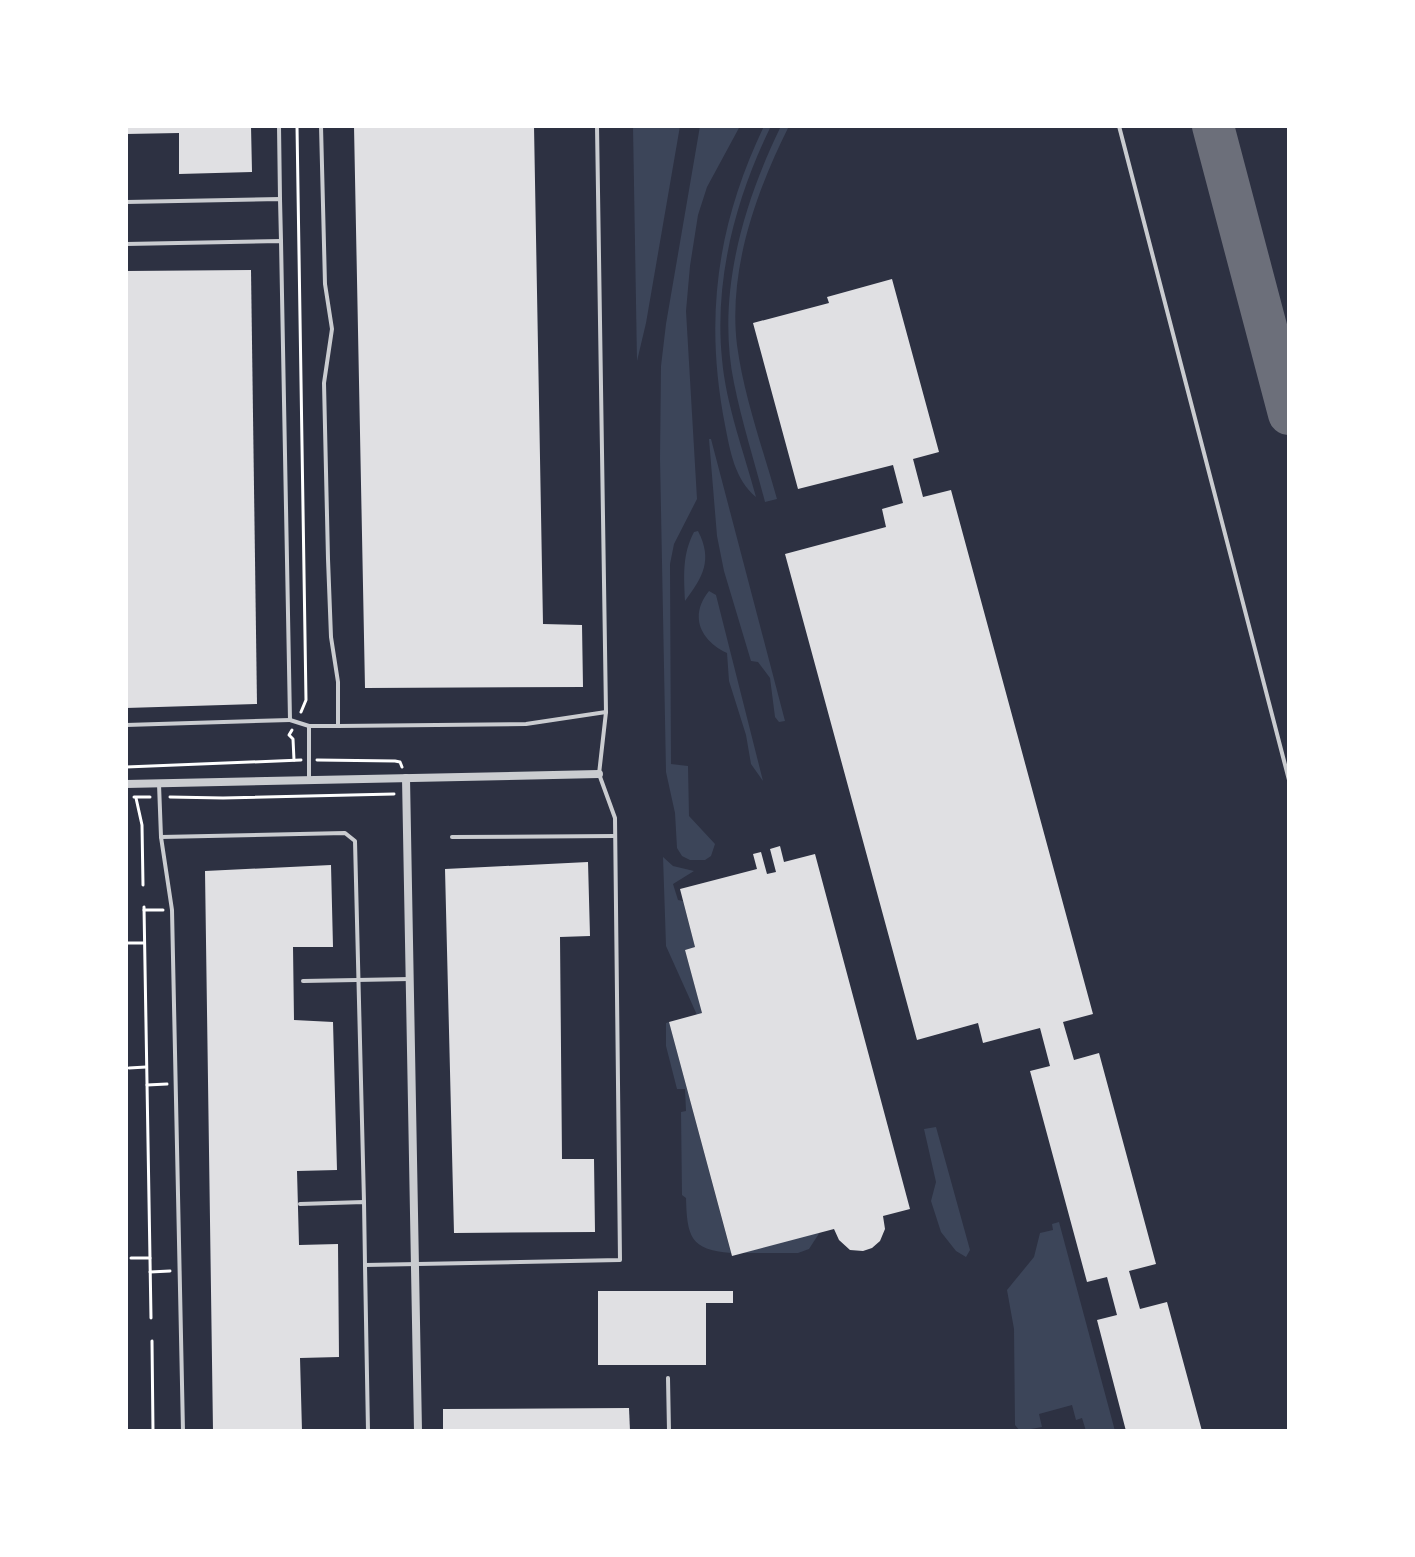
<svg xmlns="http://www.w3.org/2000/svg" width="1415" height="1557" viewBox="0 0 1415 1557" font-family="Helvetica,sans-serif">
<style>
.green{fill:#3c4559}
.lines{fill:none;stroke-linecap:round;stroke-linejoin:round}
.taxiway{stroke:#6c6f7a;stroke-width:42}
.building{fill:#e0e0e3}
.path{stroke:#fff;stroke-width:3}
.service{stroke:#caccd0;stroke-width:4}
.minor{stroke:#caccd0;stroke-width:8}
</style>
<rect width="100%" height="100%" fill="#2d3142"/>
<g class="green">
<path d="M633,126H680L646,323L637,361Z"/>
<path d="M700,126H740L707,187L698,215L690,266L686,311L697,499L674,544L670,564L671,764L688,766L689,816L715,844L711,856L705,860H690L682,856L677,848L675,813L666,772L660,458L661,366L666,324Z"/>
<path d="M764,126H771C736,197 714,279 722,359C726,405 744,452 756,497C735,480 730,451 725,425C704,317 717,225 764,126Z"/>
<path d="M781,126H789C756,192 728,270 737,345C744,397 763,449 777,499L765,502C755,463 742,423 734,383C716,295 743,204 781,126Z"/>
<path d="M709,439H711L785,721L779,722L775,717L770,678L758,662L751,661L724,571L717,536Z"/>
<path d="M698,531C713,560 703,577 685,601C684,575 682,555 694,532Z"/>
<path d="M709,591L716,595L763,781L751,764L746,735L729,681L727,653C700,640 689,616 709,591Z"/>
<path d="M663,857L673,866L694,871L673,884L678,900L683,901L695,947L685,950L702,1013L697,1015L666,946Z"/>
<path d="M669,1022L731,1253C690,1250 687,1236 686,1198L682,1195L681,1112L686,1111L685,1089H677L666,1046V1023Z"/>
<path d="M936,1127L970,1250L966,1257L956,1251L941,1232L931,1201L936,1182L924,1129Z"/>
<path d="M1059,1222L1115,1431H1086L1082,1418L1076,1420L1072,1405L1039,1414L1042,1427L1020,1431L1015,1425L1014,1329L1007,1290L1034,1257L1040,1233L1053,1230L1052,1224Z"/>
<path d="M820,1232L809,1249L798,1253H742Z"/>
</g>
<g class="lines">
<path class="taxiway" d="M1213,126L1289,414"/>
</g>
<g class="building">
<path d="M126,126H251L252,172L179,174V133L126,134Z"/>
<path d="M354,126H534L543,624L582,625L583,687L365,688Z"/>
<path d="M251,270L257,704L126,708V271Z"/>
<path d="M892,279L939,452L913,459L923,497L951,490L1093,1014L1063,1022L1074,1060L1099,1053L1156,1264L1129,1271L1140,1309L1167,1302L1202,1431H1126L1097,1320L1117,1315L1107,1277L1087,1282L1030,1071L1050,1066L1040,1028L983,1043L978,1023L917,1040L785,554L886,527L882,509L903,503L893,465L798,489L753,323L829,303L827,297Z"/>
<path d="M780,846L784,862L815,854L910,1209L883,1216L885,1229L880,1241L872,1248L863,1251L850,1250L839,1240L834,1229L732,1256L669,1022L702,1013L685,950L695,947L680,889L757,869L753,854L761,852L767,874L776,872L770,849Z"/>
<path d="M588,862L590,936L560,937L562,1159H594L595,1232L454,1233L445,869Z"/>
<path d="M331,865L333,947H293L294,1020L333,1022L337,1170L297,1171L299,1245L338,1244L339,1357L300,1358L302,1431H213L205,871Z"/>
<path d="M598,1291H733V1303H706V1365H598Z"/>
<path d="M629,1408L630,1431H443V1409Z"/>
</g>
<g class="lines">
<g class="path">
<path d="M297,126L306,700L301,712"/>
<path d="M292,730L289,735L293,739L294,760"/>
<path d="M317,760L395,761L400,762L402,767"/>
<path d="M126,767L301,760"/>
<path d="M134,797H150"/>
<path d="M170,797L223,798L394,794"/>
<path d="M136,798L142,825L143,885"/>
<path d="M144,907L151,1318"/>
<path d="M144,910H163"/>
<path d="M126,943H144"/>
<path d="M129,1068L146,1067"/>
<path d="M147,1085L167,1084"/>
<path d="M131,1258H150"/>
<path d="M150,1272L170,1271"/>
<path d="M152,1341L153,1431"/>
</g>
<g class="service">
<path d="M279,126L280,199"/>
<path d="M1119,126L1289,780"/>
<path d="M126,202L280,199L281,241"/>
<path d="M126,244L281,241L290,720L309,726"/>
<path d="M126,725L290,720"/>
<path d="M338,726L526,724L606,712"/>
<path d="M309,780V726H338V682L331,637L328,559L324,383L332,329L325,284L321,126"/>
<path d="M159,784L161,837L172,910L183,1431"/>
<path d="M161,837L345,833L355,841L364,1202"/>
<path d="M452,837L615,836"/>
<path d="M303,981L410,979"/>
<path d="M300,1204L364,1202L365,1265"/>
<path d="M668,1378L669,1431"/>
<path d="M368,1431L365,1265L620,1260L615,818L599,774L606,712L597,126"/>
</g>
<g class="minor">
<path d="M406,778L418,1431"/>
<path d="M126,784L599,774"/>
</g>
</g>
<rect width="1415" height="1557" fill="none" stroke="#ffffff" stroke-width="256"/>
</svg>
